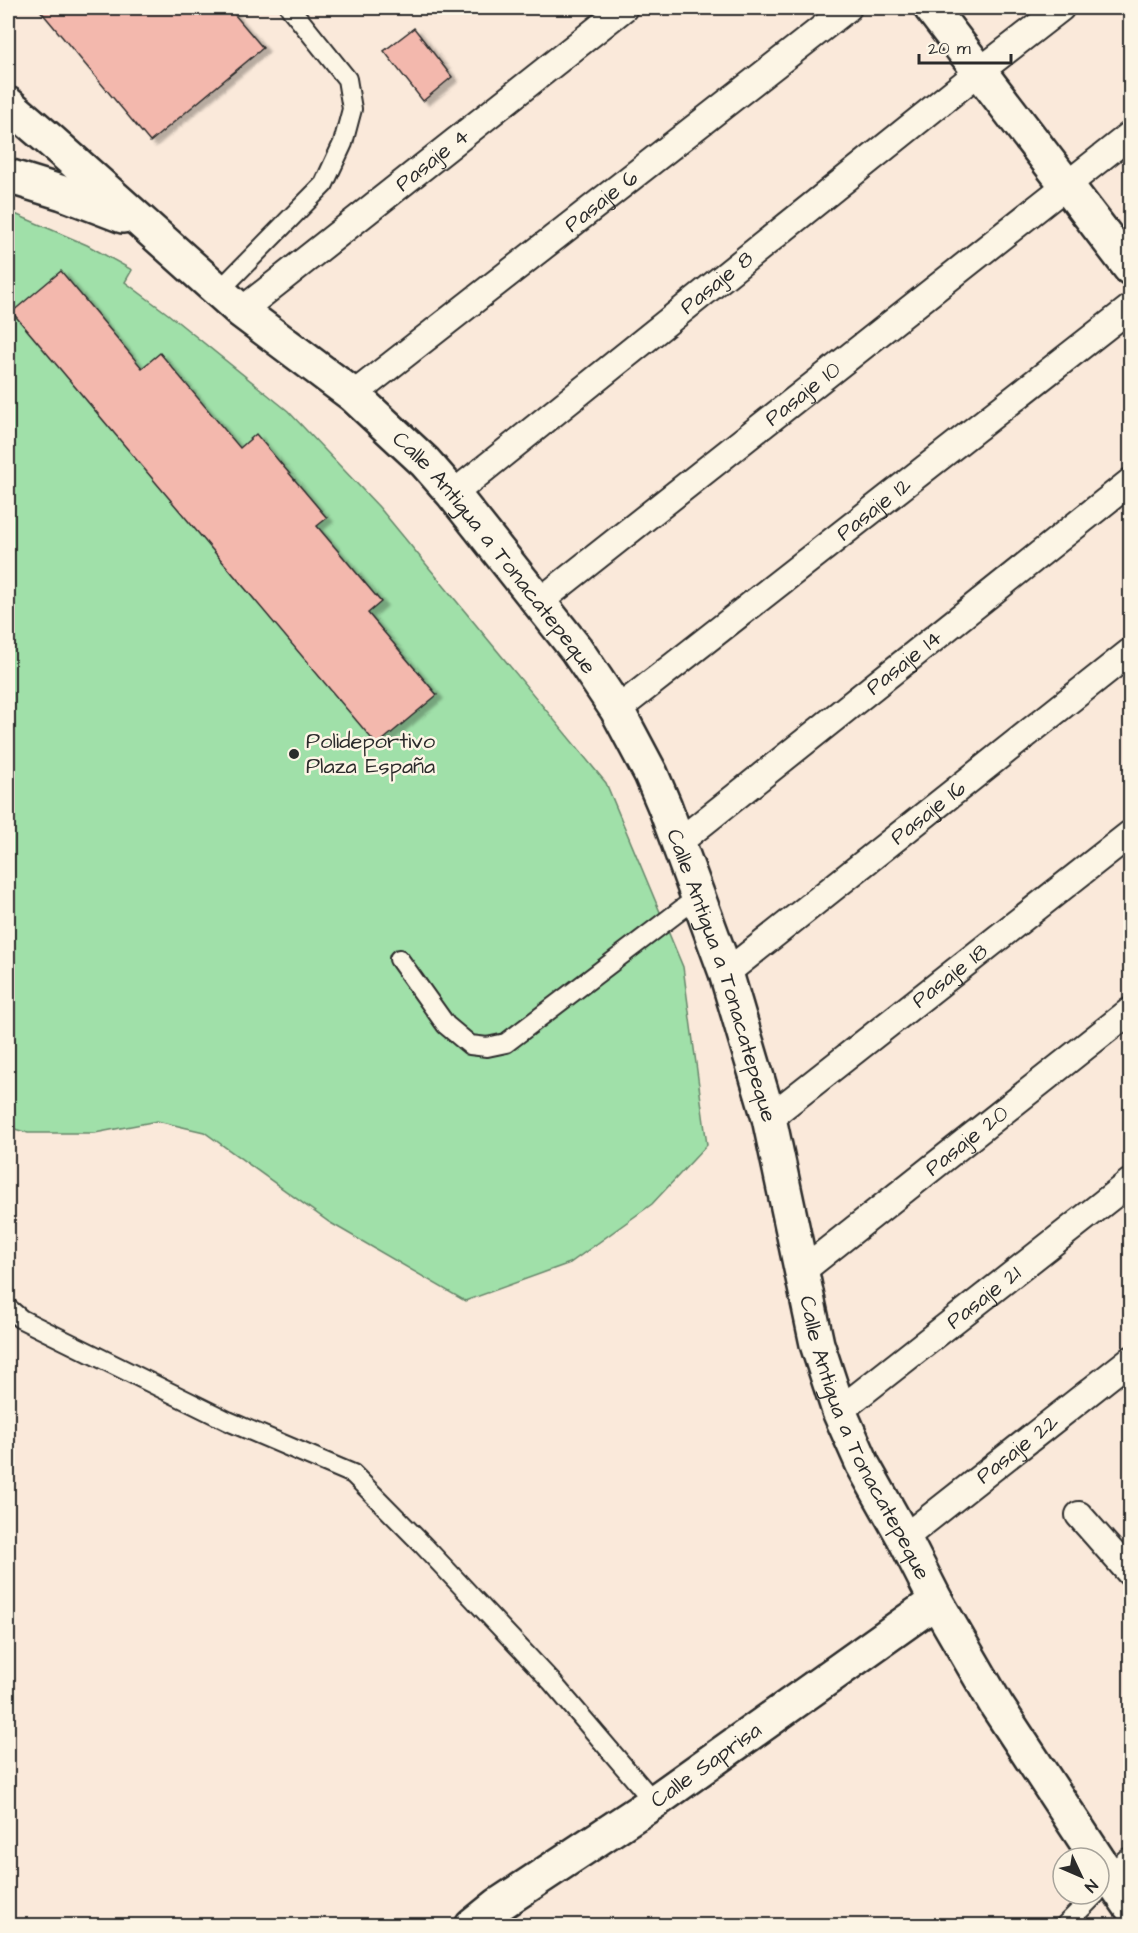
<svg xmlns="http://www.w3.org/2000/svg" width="1138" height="1933" viewBox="0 0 1138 1933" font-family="'Architects Daughter',sans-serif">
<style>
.green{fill:#a0e0a9;stroke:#66866a;stroke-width:1.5}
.building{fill:#f3b8ad;stroke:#2b2b2b;stroke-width:1.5;filter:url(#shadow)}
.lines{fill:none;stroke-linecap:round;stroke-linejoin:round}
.service-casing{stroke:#2b2b2b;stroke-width:22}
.pedestrian-casing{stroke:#2b2b2b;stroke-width:30}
.minor-casing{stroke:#2b2b2b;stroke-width:38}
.tertiary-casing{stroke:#2b2b2b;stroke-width:38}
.service{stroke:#fcf5e5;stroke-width:18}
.pedestrian{stroke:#fcf5e5;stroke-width:26}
.minor{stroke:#fcf5e5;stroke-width:33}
.tertiary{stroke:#fcf5e5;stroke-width:33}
.poi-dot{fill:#2b2b2b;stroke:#fcf5e5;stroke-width:2}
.labels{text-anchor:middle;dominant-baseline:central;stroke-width:5;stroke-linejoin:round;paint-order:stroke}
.street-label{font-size:22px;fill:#2b2b2b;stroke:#fcf5e5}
.poi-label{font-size:22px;fill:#2b2b2b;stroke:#fcf5e5;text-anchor:start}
</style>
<defs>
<filter id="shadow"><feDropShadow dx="6" dy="4" stdDeviation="1.5" flood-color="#0004"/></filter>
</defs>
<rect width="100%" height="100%" fill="#fae9da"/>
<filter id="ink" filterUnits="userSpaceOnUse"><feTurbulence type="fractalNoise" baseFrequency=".0167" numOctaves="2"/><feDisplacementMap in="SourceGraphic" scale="12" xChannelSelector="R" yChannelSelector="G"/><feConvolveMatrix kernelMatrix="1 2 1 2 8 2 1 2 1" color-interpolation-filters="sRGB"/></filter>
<g filter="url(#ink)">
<path class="green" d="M8,211L87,245L132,270L125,282L168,314L288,411L379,507L606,783L683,967L707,1145L652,1204L570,1263L465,1301L329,1222L204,1132L157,1121L95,1133H28L8,1127Z"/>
<g class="building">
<path d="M38,8H229L263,48L150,142Z"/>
<path d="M414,28L452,77L423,101L384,51Z"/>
<path d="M61,271L142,368L160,353L240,448L256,434L327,518L317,526L381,602L368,613L437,695L377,745L12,312Z"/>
</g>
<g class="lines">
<defs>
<g id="service">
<path d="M219,291L324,184L343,143L352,109L347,79L290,8"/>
<path d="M399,959L446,1025L470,1045L487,1047L506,1043L699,896"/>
<path d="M8,1308L21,1319L228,1421L353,1474L424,1546L551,1681L654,1802"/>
<path d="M1064,1926L1096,1894"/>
</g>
<g id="pedestrian">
<path id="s1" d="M241,311L624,8"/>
<path id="s2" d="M353,395L848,8"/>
<path id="s3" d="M453,494L980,71L1061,8"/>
<path id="s4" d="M539,602L1130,135"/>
<path id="s5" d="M617,710L1130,308"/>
<path id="s6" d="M679,842L1130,482"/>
<path id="s7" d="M726,973L1130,652"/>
<path id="s8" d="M769,1118L1130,834"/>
<path id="s9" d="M802,1271L1130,1011"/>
<path id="s10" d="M839,1411L1130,1182"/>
<path d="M1079,1515L1130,1573"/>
<path id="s11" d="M904,1538L1130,1360"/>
<path d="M1111,1878L1130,1861"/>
</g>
<path id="minor" d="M931,8L1130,268"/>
<g id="tertiary">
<path id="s12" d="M8,104L51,141L241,311L353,395L425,462L453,494L576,649L617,710L651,774L665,807L726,973L769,1118L817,1344L839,1411L863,1465L904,1538L936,1601L997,1706L1097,1858"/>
<path d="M8,176L63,193L123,216"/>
<path d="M1099,1861L1130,1906"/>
<path id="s13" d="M472,1926L498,1905L654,1802L936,1601"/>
</g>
</defs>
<use href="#service" class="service-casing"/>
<use href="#pedestrian" class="pedestrian-casing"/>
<use href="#minor" class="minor-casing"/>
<use href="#tertiary" class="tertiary-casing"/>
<use href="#service" class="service"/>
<use href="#pedestrian" class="pedestrian"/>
<use href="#minor" class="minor"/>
<use href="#tertiary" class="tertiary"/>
</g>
</g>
<circle class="poi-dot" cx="294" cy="754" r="6"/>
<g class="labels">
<g class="street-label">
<text stroke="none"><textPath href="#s1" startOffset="244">Pasaje 4</textPath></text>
<text stroke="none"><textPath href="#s2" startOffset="315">Pasaje 6</textPath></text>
<text stroke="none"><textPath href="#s3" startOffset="338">Pasaje 8</textPath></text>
<text stroke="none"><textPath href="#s4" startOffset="336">Pasaje 10</textPath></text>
<text stroke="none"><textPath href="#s5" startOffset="326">Pasaje 12</textPath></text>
<text stroke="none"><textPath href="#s12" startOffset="664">Calle Antigua a Tonacatepeque</textPath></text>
<text stroke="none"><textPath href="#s6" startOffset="288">Pasaje 14</textPath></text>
<text stroke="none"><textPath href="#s7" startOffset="258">Pasaje 16</textPath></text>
<text stroke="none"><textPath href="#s12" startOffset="1150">Calle Antigua a Tonacatepeque</textPath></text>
<text stroke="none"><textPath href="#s8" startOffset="230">Pasaje 18</textPath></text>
<text stroke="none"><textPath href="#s9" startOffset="210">Pasaje 20</textPath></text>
<text stroke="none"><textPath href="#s10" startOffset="184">Pasaje 21</textPath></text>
<text stroke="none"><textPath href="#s12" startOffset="1636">Calle Antigua a Tonacatepeque</textPath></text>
<text stroke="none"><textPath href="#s11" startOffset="144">Pasaje 22</textPath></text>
<text stroke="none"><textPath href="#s13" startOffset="284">Calle Saprisa</textPath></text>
</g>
<g class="poi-label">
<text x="306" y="741">Polideportivo<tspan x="306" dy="25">Plaza España</tspan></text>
</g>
</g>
<rect width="1138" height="1933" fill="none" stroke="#fcf5e5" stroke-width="30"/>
<rect x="15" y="15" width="1108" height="1903" fill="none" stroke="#2b2b2b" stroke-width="2" filter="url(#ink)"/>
<g transform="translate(1081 1876) rotate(134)"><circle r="28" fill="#fcf5e5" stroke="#a8a49b" stroke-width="1.5"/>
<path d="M0-4.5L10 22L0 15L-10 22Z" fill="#2b2b2b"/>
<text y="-9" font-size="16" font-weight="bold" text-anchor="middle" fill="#2b2b2b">N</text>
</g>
<path d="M919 54v9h92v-9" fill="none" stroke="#2b2b2b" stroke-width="3"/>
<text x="928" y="54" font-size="18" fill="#2b2b2b" stroke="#fcf5e5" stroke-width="4.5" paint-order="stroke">20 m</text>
</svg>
